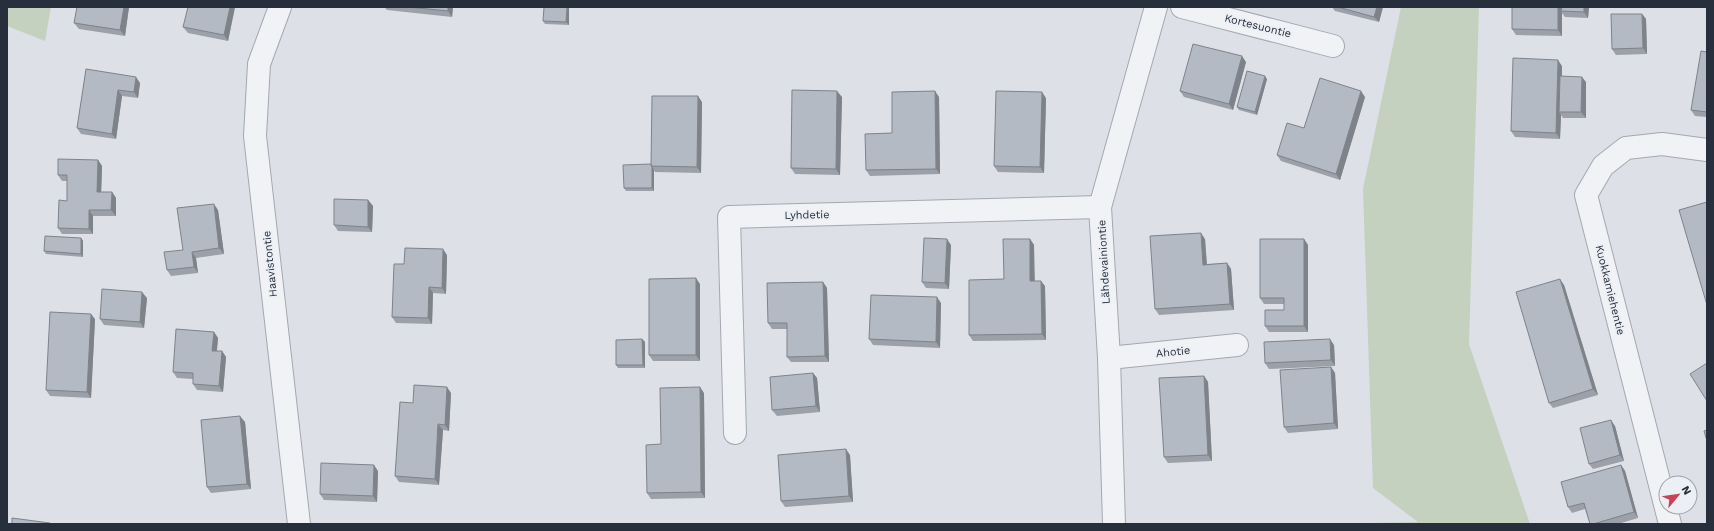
<svg xmlns="http://www.w3.org/2000/svg" width="1714" height="531" viewBox="0 0 1714 531" font-family="'Work Sans',sans-serif">
<style>
.green{fill:#c3d1be}
.lines{fill:none;stroke-linecap:round;stroke-linejoin:round}
.minor-casing{stroke:#a3a8b1;stroke-width:24}
.minor{stroke:#f0f2f5;stroke-width:22}
.wall{fill:#9ba0a9}
.shaded-wall{fill:#7e8289}
.building{fill:#b4bac4;stroke:#7e8289}
.labels{text-anchor:middle;dominant-baseline:central;stroke-width:3.5;stroke-linejoin:round;paint-order:stroke}
.street-label{font-size:11px;fill:#272f3d;stroke:#ecf0f5}
</style>
<rect width="100%" height="100%" fill="#dde1e7"/>
<g class="green">
<path d="M7,7H51L45,41L7,26Z"/>
<path d="M1401,7H1479L1469,344L1530,524H1306L1418,522L1373,488L1363,189Z"/>
</g>
<g class="lines">
<defs>
<g id="minor">
<path d="M280,7L259,64L255,136L299,524"/>
<path d="M1182,7L1333,46"/>
<path d="M1109,358L1237,345"/>
<path d="M735,433L729,217L1100,207"/>
<path d="M1114,524L1109,358L1100,207L1156,7"/>
<path d="M1670,524L1586,195L1603,166L1626,148L1662,144L1707,150"/>
</g>
</defs>
<use href="#minor" class="minor-casing"/>
<use href="#minor" class="minor"/>
</g>
<g class="wall">
<path d="M77,7H129L125,36L79,29L74,23Z"/>
<path d="M235,7L228,41L188,33L183,27Z"/>
<path d="M384,7H453L452,17L387,10Z"/>
<path d="M569,7V25L545,24L543,21Z"/>
<path d="M1332,7H1383L1379,22L1335,11Z"/>
<path d="M1512,7H1589L1588,18L1565,17L1562,13V36L1516,35L1512,29Z"/>
<path d="M1642,14L1646,19L1647,54L1616,55L1612,49Z"/>
<path d="M1707,52V117L1695,116L1691,110Z"/>
<path d="M1246,62L1233,110L1184,97L1180,91Z"/>
<path d="M1562,66V76L1586,82V118H1563L1561,115L1560,139L1515,137L1511,131Z"/>
<path d="M86,69L140,83L138,98L122,96L116,139L81,134L77,128Z"/>
<path d="M1267,79L1257,115L1239,110L1237,107Z"/>
<path d="M842,97L840,175L795,174L791,168Z"/>
<path d="M939,97L940,174L870,176L866,170Z"/>
<path d="M1365,97L1340,180L1281,161L1277,155L1304,128Z"/>
<path d="M1046,98L1044,173L998,172L994,166Z"/>
<path d="M702,102L701,173L655,172L654,170V191H626L624,188L651,164Z"/>
<path d="M98,160L102,166L101,192H112L116,198V216H93V234H62L58,228L67,201V181H62L58,175Z"/>
<path d="M368,200L373,206L372,232L338,231L334,225Z"/>
<path d="M218,210L224,254L196,258L198,273L171,276L167,270L183,250Z"/>
<path d="M81,238L83,241V257L46,254L44,251Z"/>
<path d="M1030,239L1034,245V281L1045,286L1046,340L973,341L969,335L1004,279Z"/>
<path d="M1205,239L1207,264L1227,263L1231,269L1234,310L1159,315L1155,309Z"/>
<path d="M1304,239L1308,245V332H1269L1265,326L1284,310V304H1264L1260,298Z"/>
<path d="M951,245L949,289L926,288L922,282Z"/>
<path d="M447,255L446,294L433,293L432,324L396,323L392,317L404,264Z"/>
<path d="M823,282L827,288L829,362H791L787,357V329H772L768,323Z"/>
<path d="M700,284V361H653L649,355Z"/>
<path d="M1564,285L1598,395L1553,408L1549,403Z"/>
<path d="M147,298L144,328L104,325L100,319Z"/>
<path d="M941,303L940,348L873,345L869,339Z"/>
<path d="M95,319L91,398L50,396L46,390Z"/>
<path d="M214,332L218,338L217,351H222L226,357L223,392L197,390L193,384V379L177,378L173,372Z"/>
<path d="M642,339L645,342V368H618L616,365Z"/>
<path d="M1334,345L1335,366L1269,369L1265,363Z"/>
<path d="M1331,367L1335,373L1338,429L1288,433L1284,427Z"/>
<path d="M813,373L817,378L820,412L777,416L772,410Z"/>
<path d="M1204,376L1208,382L1212,461L1168,463L1164,457Z"/>
<path d="M451,393L449,431L443,430L439,485L399,482L395,476L413,403Z"/>
<path d="M704,393L705,498L651,499L647,493L661,444Z"/>
<path d="M245,422L251,489L211,493L207,487Z"/>
<path d="M1615,426L1624,461L1593,469L1589,464Z"/>
<path d="M850,455L853,502L785,507L781,501Z"/>
<path d="M1621,465L1625,471L1638,518L1618,524H1590L1585,509L1572,513L1568,507Z"/>
<path d="M378,471L377,502L324,500L320,494Z"/>
</g>
<g class="shaded-wall">
<path d="M124,7H129L125,36L120,30Z"/>
<path d="M230,7H235L228,41L224,35Z"/>
<path d="M448,7H453L452,17L448,11Z"/>
<path d="M567,7H569V25L566,22Z"/>
<path d="M1377,7H1383L1379,22L1374,17Z"/>
<path d="M1558,7H1562L1561,11L1562,13V36L1558,30Z"/>
<path d="M1584,7H1589L1588,18L1584,12Z"/>
<path d="M1642,14L1646,19L1647,54L1643,48Z"/>
<path d="M1242,56L1246,62L1233,110L1229,104Z"/>
<path d="M1558,60L1562,66L1561,112H1559L1561,115L1560,139L1556,133Z"/>
<path d="M1265,76L1267,79L1257,115L1255,112Z"/>
<path d="M136,77L140,83L138,98L134,92Z"/>
<path d="M1582,77L1586,82V118L1581,112Z"/>
<path d="M118,90L122,96L116,139L112,134Z"/>
<path d="M837,91L842,97L840,175L836,169Z"/>
<path d="M935,91L939,97L940,174L936,169Z"/>
<path d="M1361,91L1365,97L1340,180L1336,174Z"/>
<path d="M1042,92L1046,98L1044,173L1040,167Z"/>
<path d="M698,96L702,102L701,173L697,167Z"/>
<path d="M98,160L102,166L101,198L97,192Z"/>
<path d="M652,167L654,170V191L652,188Z"/>
<path d="M112,192L116,198V216L111,210Z"/>
<path d="M368,200L373,206L372,232L368,227Z"/>
<path d="M214,204L218,210L224,254L219,248Z"/>
<path d="M89,210L93,216V234L89,229Z"/>
<path d="M1201,233L1205,239L1207,270L1203,265Z"/>
<path d="M81,238L83,241V257L81,254Z"/>
<path d="M947,239L951,245L949,289L945,283Z"/>
<path d="M1030,239L1034,245L1035,287L1030,281Z"/>
<path d="M1304,239L1308,245V332L1304,326Z"/>
<path d="M443,249L447,255L446,294L442,288Z"/>
<path d="M192,252L196,258L198,273L194,267Z"/>
<path d="M1227,263L1231,269L1234,310L1230,304Z"/>
<path d="M696,278L700,284V361L696,355Z"/>
<path d="M1560,279L1564,285L1598,395L1593,389Z"/>
<path d="M1041,281L1045,286L1046,340L1042,334Z"/>
<path d="M823,282L827,288L829,362L825,356Z"/>
<path d="M429,287L433,293L432,324L428,318Z"/>
<path d="M142,292L147,298L144,328L140,322Z"/>
<path d="M937,297L941,303L940,348L936,342Z"/>
<path d="M91,314L95,319L91,398L87,392Z"/>
<path d="M214,332L218,338L216,357L212,351Z"/>
<path d="M642,339L645,342V368L643,365Z"/>
<path d="M1330,339L1334,345L1335,366L1331,360Z"/>
<path d="M222,351L226,357L223,392L219,386Z"/>
<path d="M1331,367L1335,373L1338,429L1334,423Z"/>
<path d="M813,373L817,378L820,412L816,406Z"/>
<path d="M1204,376L1208,382L1212,461L1208,455Z"/>
<path d="M447,387L451,393L449,431L445,425Z"/>
<path d="M700,387L704,393L705,498L701,492Z"/>
<path d="M240,416L245,422L251,489L247,484Z"/>
<path d="M1611,420L1615,426L1624,461L1620,455Z"/>
<path d="M438,424L443,430L439,485L435,479Z"/>
<path d="M846,449L850,455L853,502L849,496Z"/>
<path d="M374,465L378,471L377,502L373,496Z"/>
<path d="M1621,465L1625,471L1638,518L1634,512Z"/>
</g>
<g class="building">
<path d="M77,7H124L120,30L74,23Z"/>
<path d="M188,7H230L224,35L183,27Z"/>
<path d="M408,7H448V11Z"/>
<path d="M544,7H567L566,22L543,21Z"/>
<path d="M1338,7H1377L1374,17Z"/>
<path d="M1512,7H1558V30L1512,29Z"/>
<path d="M1562,7H1584V12L1561,11Z"/>
<path d="M1611,14H1642L1643,48L1612,49Z"/>
<path d="M1193,44L1242,56L1229,104L1180,91Z"/>
<path d="M1701,51L1707,52V112L1691,110Z"/>
<path d="M1513,58L1558,60L1556,133L1511,131Z"/>
<path d="M86,69L136,77L134,92L118,90L112,134L77,128Z"/>
<path d="M1247,71L1265,76L1255,112L1237,107Z"/>
<path d="M1560,76L1582,77L1581,112H1559Z"/>
<path d="M1320,78L1361,91L1336,174L1277,155L1287,123L1304,128Z"/>
<path d="M792,90L837,91L836,169L791,168Z"/>
<path d="M935,91L936,169L866,170L865,134L892,133V92Z"/>
<path d="M996,91L1042,92L1040,167L994,166Z"/>
<path d="M652,96H698L697,167L651,166Z"/>
<path d="M58,159L98,160L97,192H112L111,210H89V229L58,228L59,200L67,201V175H58Z"/>
<path d="M651,164V166L652,167V188H624L623,165Z"/>
<path d="M334,199L368,200V227L334,225Z"/>
<path d="M1707,202V305L1679,210Z"/>
<path d="M214,204L219,248L192,252L194,267L167,270L164,252L183,250L177,208Z"/>
<path d="M1201,233L1203,265L1227,263L1230,304L1155,309L1150,236Z"/>
<path d="M45,236L81,238V254L44,251Z"/>
<path d="M924,238L947,239L945,283L922,282Z"/>
<path d="M1003,239H1030V281H1041L1042,334L969,335V280L1004,279Z"/>
<path d="M1260,239H1304V326H1265V310H1284V298H1260Z"/>
<path d="M405,248L443,249L442,288L429,287L428,318L392,317L394,264H404Z"/>
<path d="M696,278V355H649V279Z"/>
<path d="M1560,279L1593,389L1549,403L1516,292Z"/>
<path d="M823,282L825,356L787,357V323H768L767,283Z"/>
<path d="M102,289L142,292L140,322L100,319Z"/>
<path d="M871,295L937,297L936,342L869,339Z"/>
<path d="M50,312L91,314L87,392L46,390Z"/>
<path d="M176,329L214,332L212,351H222L219,386L193,384V373L173,372Z"/>
<path d="M642,339L643,365H616V340Z"/>
<path d="M1330,339L1331,360L1265,363L1264,342Z"/>
<path d="M1707,363V401L1690,374Z"/>
<path d="M1331,367L1334,423L1284,427L1280,370Z"/>
<path d="M813,373L816,406L772,410L770,377Z"/>
<path d="M1204,376L1208,455L1164,457L1159,378Z"/>
<path d="M414,385L447,387L445,425L438,424L435,479L395,476L400,402L413,403Z"/>
<path d="M700,387L701,492L647,493L646,445L661,444L660,388Z"/>
<path d="M240,416L247,484L207,487L201,420Z"/>
<path d="M1611,420L1620,455L1589,464L1580,428Z"/>
<path d="M1707,430V441L1704,431Z"/>
<path d="M846,449L849,496L781,501L778,455Z"/>
<path d="M321,463L374,465L373,496L320,494Z"/>
<path d="M1621,465L1634,512L1593,524H1590L1584,503L1568,507L1561,482Z"/>
<path d="M12,518L50,523V524H12Z"/>
</g>
<g class="labels">
<g class="street-label">
<text transform="translate(1258 26) rotate(14)">Kortesuontie</text>
<text transform="translate(807 215) rotate(-1)">Lyhdetie</text>
<text transform="translate(1104 262) rotate(-93)">Lähdevainiontie</text>
<text transform="translate(270 264) rotate(-96)">Haavistontie</text>
<text transform="translate(1610 290) rotate(76)">Kuokkamiehentie</text>
<text transform="translate(1173 352) rotate(-6)">Ahotie</text>
</g>
</g>
<rect width="1714" height="531" fill="none" stroke="#272f3d" stroke-width="16"/>
<g transform="translate(1678 495) rotate(61)"><circle r="19" fill="#ecf0f5" stroke="#9da3ab"/>
<path d="M0-3L7 15L0 10L-7 15Z" fill="#cd4157"/>
<text y="-6" font-size="11" font-weight="bold" text-anchor="middle" fill="#272f3d">N</text>
</g>
</svg>
